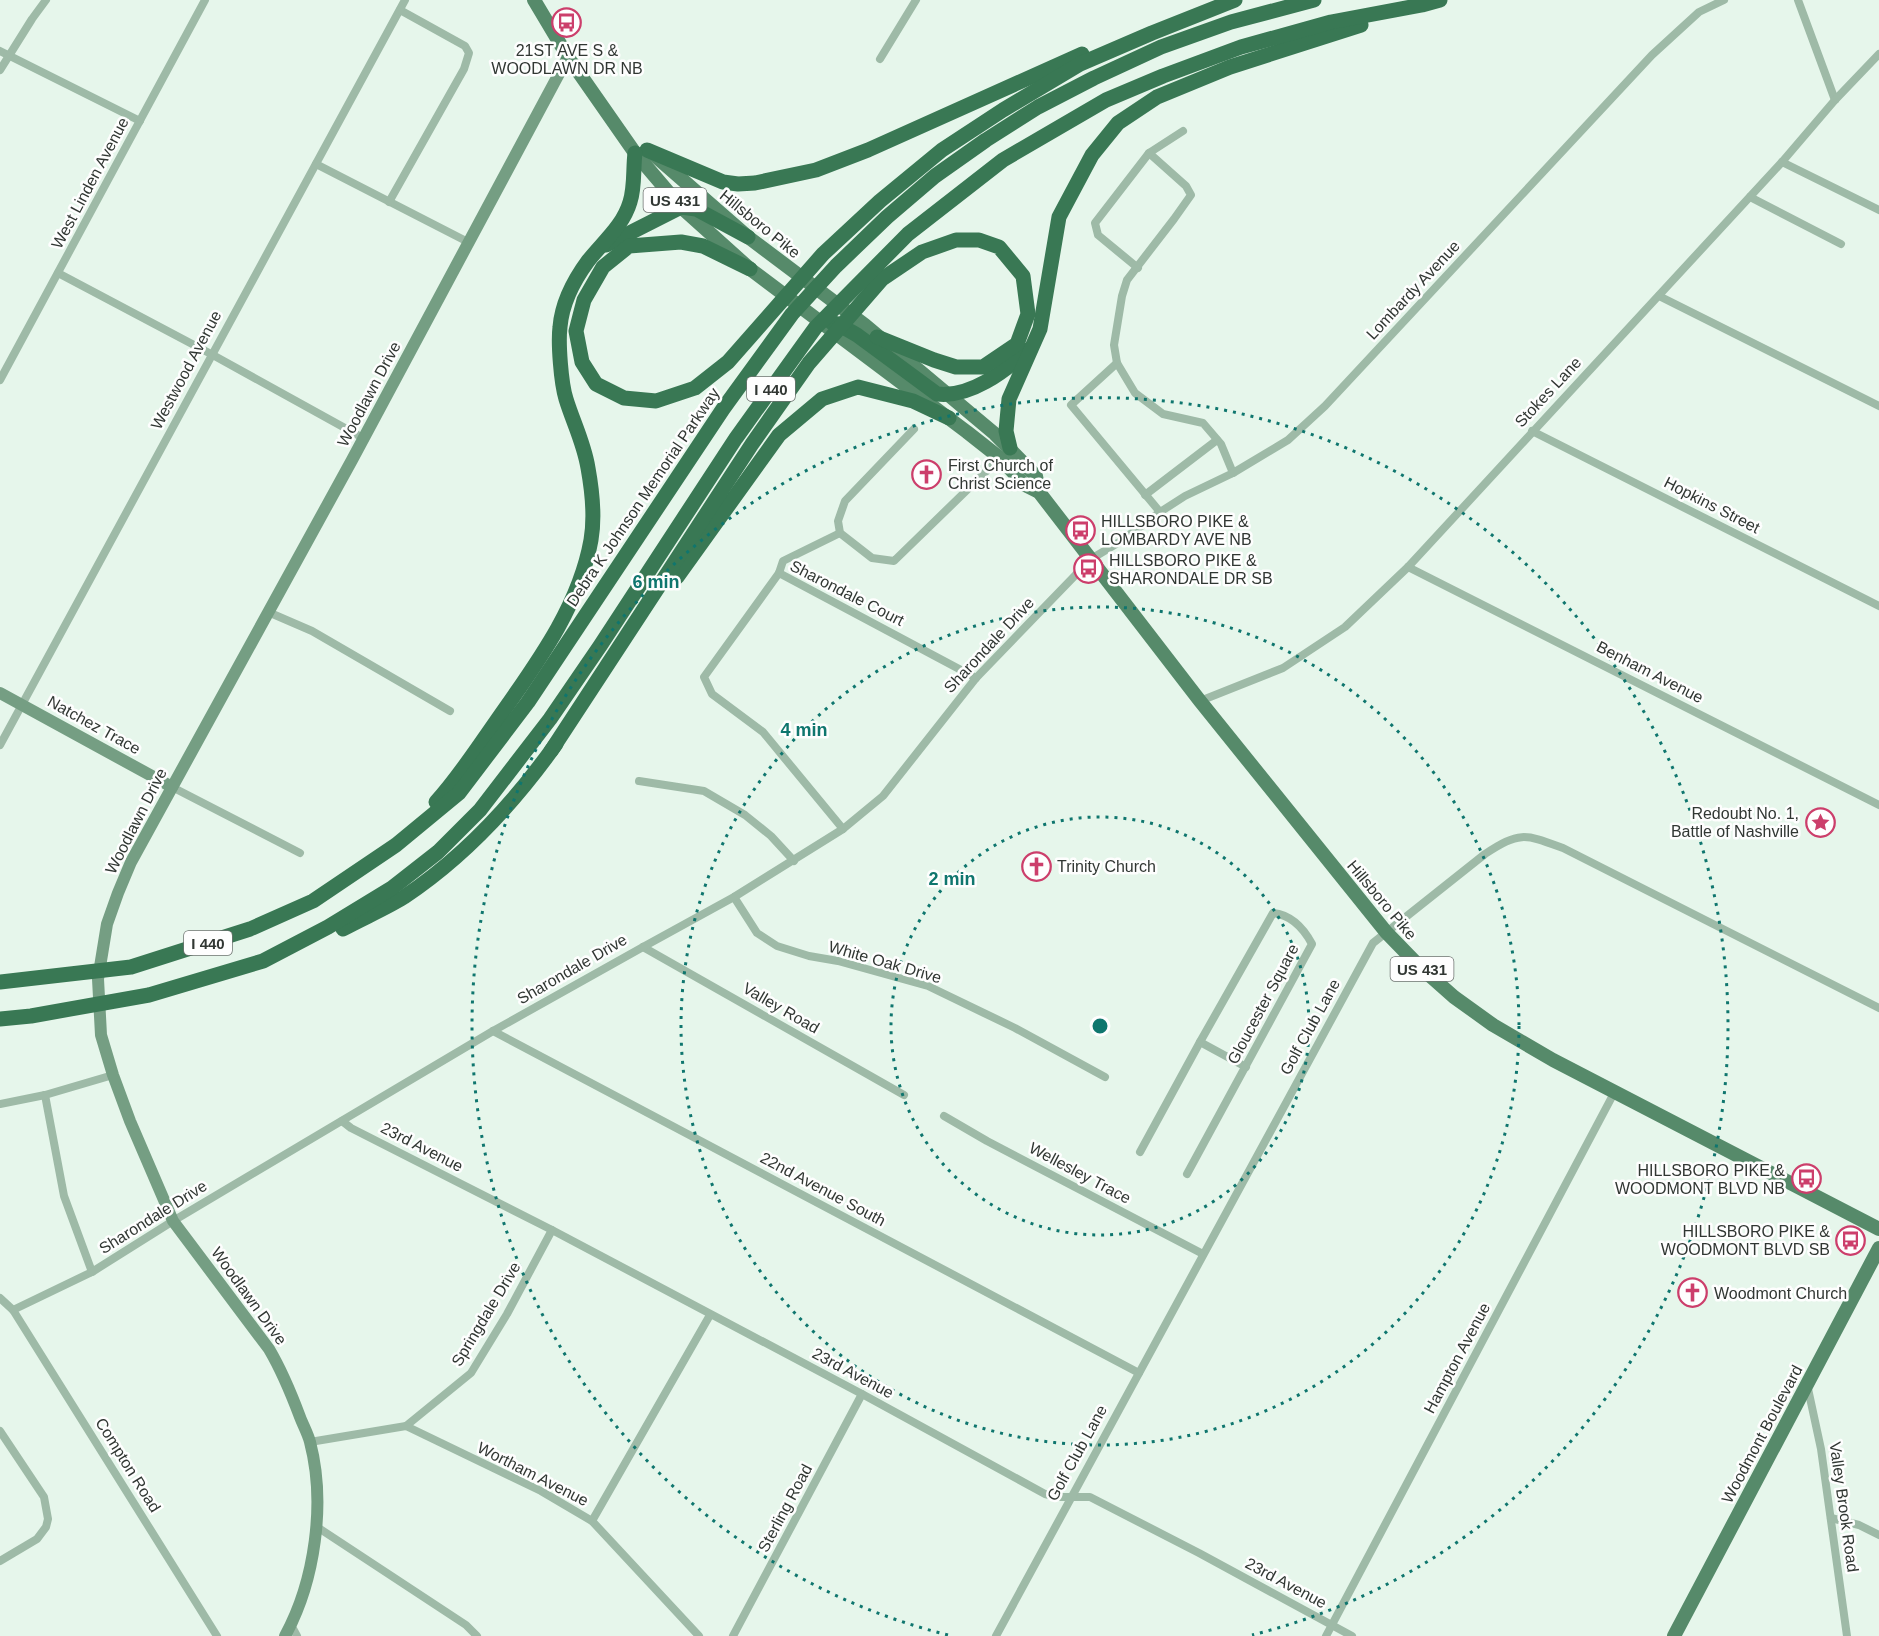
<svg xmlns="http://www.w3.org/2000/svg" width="1879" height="1636" viewBox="0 0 1879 1636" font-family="Helvetica,sans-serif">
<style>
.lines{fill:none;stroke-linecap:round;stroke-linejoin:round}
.street{stroke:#9ebaa7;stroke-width:8}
.secondary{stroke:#759e83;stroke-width:12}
.primary{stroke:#568a6a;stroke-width:14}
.highway{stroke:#397854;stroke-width:15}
.ring{fill:none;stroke:#0f766e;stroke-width:3;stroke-dasharray:3 6}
.labels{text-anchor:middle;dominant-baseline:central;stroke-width:5;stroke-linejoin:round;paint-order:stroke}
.shield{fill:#fefefe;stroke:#6e7370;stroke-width:1.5}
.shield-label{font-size:15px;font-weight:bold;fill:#313733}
.poi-label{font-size:16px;fill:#313733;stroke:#fefefe;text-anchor:start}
.street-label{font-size:16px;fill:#313733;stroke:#fefefe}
.centre{fill:#0f766e;stroke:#fefefe;stroke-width:3}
.ring-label{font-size:18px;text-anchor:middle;font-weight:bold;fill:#0f766e;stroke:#fefefe;stroke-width:5;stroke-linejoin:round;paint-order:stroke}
</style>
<rect width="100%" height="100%" fill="#e6f6eb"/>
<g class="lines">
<g class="street">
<path d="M1798,0L1835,100"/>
<path d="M0,51L140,121"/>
<path d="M880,59L916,0"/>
<path d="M0,70L32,19L46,0"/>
<path d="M1149,153L1186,186L1191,195L1174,219L1127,280L1122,296L1114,345L1117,363L1135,393L1163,414L1203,423L1221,444L1233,473"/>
<path d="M1782,162L1879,210"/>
<path d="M316,164L468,242"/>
<path d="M1750,197L1841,244"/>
<path d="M389,202L464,69L469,53L465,46L400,10"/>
<path d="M1138,268L1098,235L1095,223L1149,153L1183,131"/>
<path d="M58,273L211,354L363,438"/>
<path d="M1659,296L1879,406"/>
<path d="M1117,363L1071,405L1160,512"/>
<path d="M0,380L205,0"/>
<path d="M914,429L845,501L838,521L840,533L872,558L894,561L1003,455"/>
<path d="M1532,431L1879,606"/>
<path d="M1145,495L1217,440"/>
<path d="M840,533L783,561L779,573L704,677L712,694L763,732L843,829"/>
<path d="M1408,567L1879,805"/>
<path d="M779,573L976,678"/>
<path d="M268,612L312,631L450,711"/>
<path d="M1200,701L1283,668L1345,627L1408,567L1782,162L1835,100L1879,54"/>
<path d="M0,745C135,496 270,248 405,0"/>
<path d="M639,781L704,791L745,815L771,836L794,861"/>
<path d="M172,787L300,853"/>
<path d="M734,897L757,933L777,946L809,956L838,961L928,986L1015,1028L1105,1077"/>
<path d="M643,947L904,1095"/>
<path d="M493,1031L1139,1373"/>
<path d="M1200,1042L1246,1067"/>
<path d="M45,1095L64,1196L92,1272"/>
<path d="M0,1104L45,1095L113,1075"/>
<path d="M944,1116L987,1141L1203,1254"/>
<path d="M342,1121L351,1128L552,1230L862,1394L1045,1494L1057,1497H1090L1199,1553L1352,1636"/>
<path d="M1140,1152L1200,1042L1273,913C1292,915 1304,929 1312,944L1187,1174"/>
<path d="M0,1298L13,1310L217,1636"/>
<path d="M13,1310L92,1272L173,1221L493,1031L643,947L734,897L843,829L883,796L976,678L1091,559L1121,541L1160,512L1185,496L1233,473L1288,440L1325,406L1652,55L1699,12L1724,0"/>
<path d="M1807,1384L1821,1449L1847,1636"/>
<path d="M406,1426L471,1373L507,1314L552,1230"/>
<path d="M0,1431L44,1497L48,1519L46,1527L37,1539L0,1561"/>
<path d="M310,1442L406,1426L541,1491L592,1521L699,1636"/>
<path d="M1831,1518L1859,1525L1879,1535"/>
<path d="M592,1521L710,1315"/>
<path d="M317,1527L466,1625L477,1636"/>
<path d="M291,1625L297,1636"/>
<path d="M733,1636L862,1394"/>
<path d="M996,1636L1373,943L1485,854C1520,831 1525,834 1563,848L1879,1008"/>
<path d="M1326,1636L1614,1093"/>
</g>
<g class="secondary">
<path d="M0,693L172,787"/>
<path d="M285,1636C315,1581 326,1503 310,1442C308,1434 303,1425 300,1417C291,1393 282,1371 269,1349L173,1221L130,1121L113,1075L101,1035L98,979L107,924L118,893L131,862L352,460L568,57"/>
</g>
<g class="primary">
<path d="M534,0L568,57L635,153L681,207L750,269L967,432L1000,458L1025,485L1039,492L1200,701L1386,932L1419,966L1454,997L1493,1025L1553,1060L1879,1229"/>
<path d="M653,154L748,237L865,325L995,434L1036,476L1039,492"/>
<path d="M1674,1636L1879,1248"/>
</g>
<g class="highway">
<path d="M647,150L723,182L738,184L755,183L816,170L868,150L1082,54"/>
<path d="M606,245L681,207L696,209L748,237"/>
<path d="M750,269L703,246L681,242L629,246L603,267L584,300L576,331L582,362L596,384L624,398L656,401L695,388L728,362L823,254L880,201L942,150L1003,110L1080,64L1152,33L1235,0"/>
<path d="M832,323L838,324L857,335L937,394C969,398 1005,372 1027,350"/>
<path d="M1010,448L1006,431L1009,399L1040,329L1059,217L1092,155L1118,123L1157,97L1230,67L1361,25"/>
<path d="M677,577L779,435L822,399L858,387L913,401L949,418"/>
<path d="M551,751L752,444L809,363L882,279L922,252L956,240H979L999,247L1023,276L1028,314L1017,344L983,367H956L934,360L877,337"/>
<path d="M436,802C458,778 476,750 495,723C534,667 579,608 591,540C595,517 592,490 588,468C584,443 573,422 566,399C561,383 558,343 560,327C562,303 574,280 588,261C603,242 623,226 630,202C635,187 633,168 635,153"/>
<path d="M343,929C363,918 385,909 404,897C464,857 514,803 556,744"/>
<path d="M0,982L131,967L250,929L313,901L396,845L459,793L528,702L723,409L792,314L836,266L887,217L935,176L986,140L1038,107L1094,78L1161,47L1231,22L1314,0"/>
<path d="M0,1019L31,1016L149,995L263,961L328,927L392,888L438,852L480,810L550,719L600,646L736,438L815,328L908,234L1003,160L1106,100L1163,76L1241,47L1331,22L1422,5L1440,0"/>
</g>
</g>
<g class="ring">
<circle cx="1100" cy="1026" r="209"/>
<circle cx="1100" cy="1026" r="419"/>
<path d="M948 1635A628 628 0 1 1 1252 1635"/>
</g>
<defs>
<symbol id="bus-ring" viewBox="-11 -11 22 22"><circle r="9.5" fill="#fefefe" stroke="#cc3e6b" stroke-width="1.5"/><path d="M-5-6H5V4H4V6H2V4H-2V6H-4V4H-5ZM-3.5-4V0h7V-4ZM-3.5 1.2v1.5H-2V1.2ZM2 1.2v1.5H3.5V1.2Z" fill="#cc3e6b"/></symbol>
<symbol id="church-ring" viewBox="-11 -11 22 22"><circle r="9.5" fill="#fefefe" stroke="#cc3e6b" stroke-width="1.5"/><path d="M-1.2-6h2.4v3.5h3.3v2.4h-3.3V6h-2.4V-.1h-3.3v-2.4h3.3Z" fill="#cc3e6b"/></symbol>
<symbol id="sight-ring" viewBox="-11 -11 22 22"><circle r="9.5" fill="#fefefe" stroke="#cc3e6b" stroke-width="1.5"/><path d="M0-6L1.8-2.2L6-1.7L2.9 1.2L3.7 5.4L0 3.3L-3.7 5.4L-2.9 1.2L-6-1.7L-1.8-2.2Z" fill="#cc3e6b"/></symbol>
</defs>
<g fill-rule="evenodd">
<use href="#bus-ring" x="550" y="6" width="33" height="33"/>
<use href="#church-ring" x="910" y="458" width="33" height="33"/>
<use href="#bus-ring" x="1064" y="514" width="33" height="33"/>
<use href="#bus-ring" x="1072" y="552" width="33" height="33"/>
<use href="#sight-ring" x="1804" y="806" width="33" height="33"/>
<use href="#church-ring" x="1020" y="850" width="33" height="33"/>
<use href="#bus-ring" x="1790" y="1162" width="33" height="33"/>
<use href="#bus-ring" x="1834" y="1224" width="33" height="33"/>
<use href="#church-ring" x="1676" y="1276" width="33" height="33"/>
</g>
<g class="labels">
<g class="shield">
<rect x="643.5" y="188" width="63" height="24" rx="4.5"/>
<rect x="747" y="377" width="48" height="24" rx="4.5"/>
<rect x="184" y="931" width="48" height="24" rx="4.5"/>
<rect x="1390.5" y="957" width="63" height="24" rx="4.5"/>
</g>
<g class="shield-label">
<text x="675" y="200">US 431</text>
<text x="771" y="389">I 440</text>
<text x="208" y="943">I 440</text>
<text x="1422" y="969">US 431</text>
</g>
<g class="poi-label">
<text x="567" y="50" text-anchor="middle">21ST AVE S &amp;<tspan x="567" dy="18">WOODLAWN DR NB</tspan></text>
<text x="948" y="465">First Church of<tspan x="948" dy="18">Christ Science</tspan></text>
<text x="1101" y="521">HILLSBORO PIKE &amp;<tspan x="1101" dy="18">LOMBARDY AVE NB</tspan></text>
<text x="1109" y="560">HILLSBORO PIKE &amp;<tspan x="1109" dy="18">SHARONDALE DR SB</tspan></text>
<text x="1799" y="813" text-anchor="end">Redoubt No. 1,<tspan x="1799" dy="18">Battle of Nashville</tspan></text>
<text x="1057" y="866">Trinity Church</text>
<text x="1785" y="1170" text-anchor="end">HILLSBORO PIKE &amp;<tspan x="1785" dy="18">WOODMONT BLVD NB</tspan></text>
<text x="1830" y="1231" text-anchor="end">HILLSBORO PIKE &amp;<tspan x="1830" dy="18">WOODMONT BLVD SB</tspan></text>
<text x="1714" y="1293">Woodmont Church</text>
</g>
<g class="street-label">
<text transform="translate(90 183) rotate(-62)">West Linden Avenue</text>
<text transform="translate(760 224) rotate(39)">Hillsboro Pike</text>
<text transform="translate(1413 290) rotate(-47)">Lombardy Avenue</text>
<text transform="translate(186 370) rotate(-62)">Westwood Avenue</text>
<text transform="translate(1548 392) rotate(-47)">Stokes Lane</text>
<text transform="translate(369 394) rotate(-62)">Woodlawn Drive</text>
<text transform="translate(643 497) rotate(-56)">Debra K Johnson Memorial Parkway</text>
<text transform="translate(1712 505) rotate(27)">Hopkins Street</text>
<text transform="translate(847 593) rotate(27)">Sharondale Court</text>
<text transform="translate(989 645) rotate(-47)">Sharondale Drive</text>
<text transform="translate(1650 672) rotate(27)">Benham Avenue</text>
<text transform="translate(94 725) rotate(29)">Natchez Trace</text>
<text transform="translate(136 821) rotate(-63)">Woodlawn Drive</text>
<text transform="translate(1382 900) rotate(50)">Hillsboro Pike</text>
<text transform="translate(885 962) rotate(16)">White Oak Drive</text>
<text transform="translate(572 969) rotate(-30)">Sharondale Drive</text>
<text transform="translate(1263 1004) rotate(-62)">Gloucester Square</text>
<text transform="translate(781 1008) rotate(30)">Valley Road</text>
<text transform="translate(1310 1027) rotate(-61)">Golf Club Lane</text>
<text transform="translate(422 1147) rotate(27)">23rd Avenue</text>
<text transform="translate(1080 1173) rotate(28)">Wellesley Trace</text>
<text transform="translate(823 1189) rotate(28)">22nd Avenue South</text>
<text transform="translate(153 1217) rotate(-32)">Sharondale Drive</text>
<text transform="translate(249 1296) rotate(54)">Woodlawn Drive</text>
<text transform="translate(486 1314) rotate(-59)">Springdale Drive</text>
<text transform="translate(1457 1358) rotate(-62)">Hampton Avenue</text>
<text transform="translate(853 1373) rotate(28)">23rd Avenue</text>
<text transform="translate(1762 1434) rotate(-62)">Woodmont Boulevard</text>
<text transform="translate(1077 1453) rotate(-61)">Golf Club Lane</text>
<text transform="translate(128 1465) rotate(58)">Compton Road</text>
<text transform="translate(533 1474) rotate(27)">Wortham Avenue</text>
<text transform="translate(1844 1507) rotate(82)">Valley Brook Road</text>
<text transform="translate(785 1508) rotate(-62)">Sterling Road</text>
<text transform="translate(1286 1583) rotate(28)">23rd Avenue</text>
</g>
</g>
<circle cx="1100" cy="1026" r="9" class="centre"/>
<g class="ring-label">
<text x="656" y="588">6 min</text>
<text x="804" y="736">4 min</text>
<text x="952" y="885">2 min</text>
</g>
</svg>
